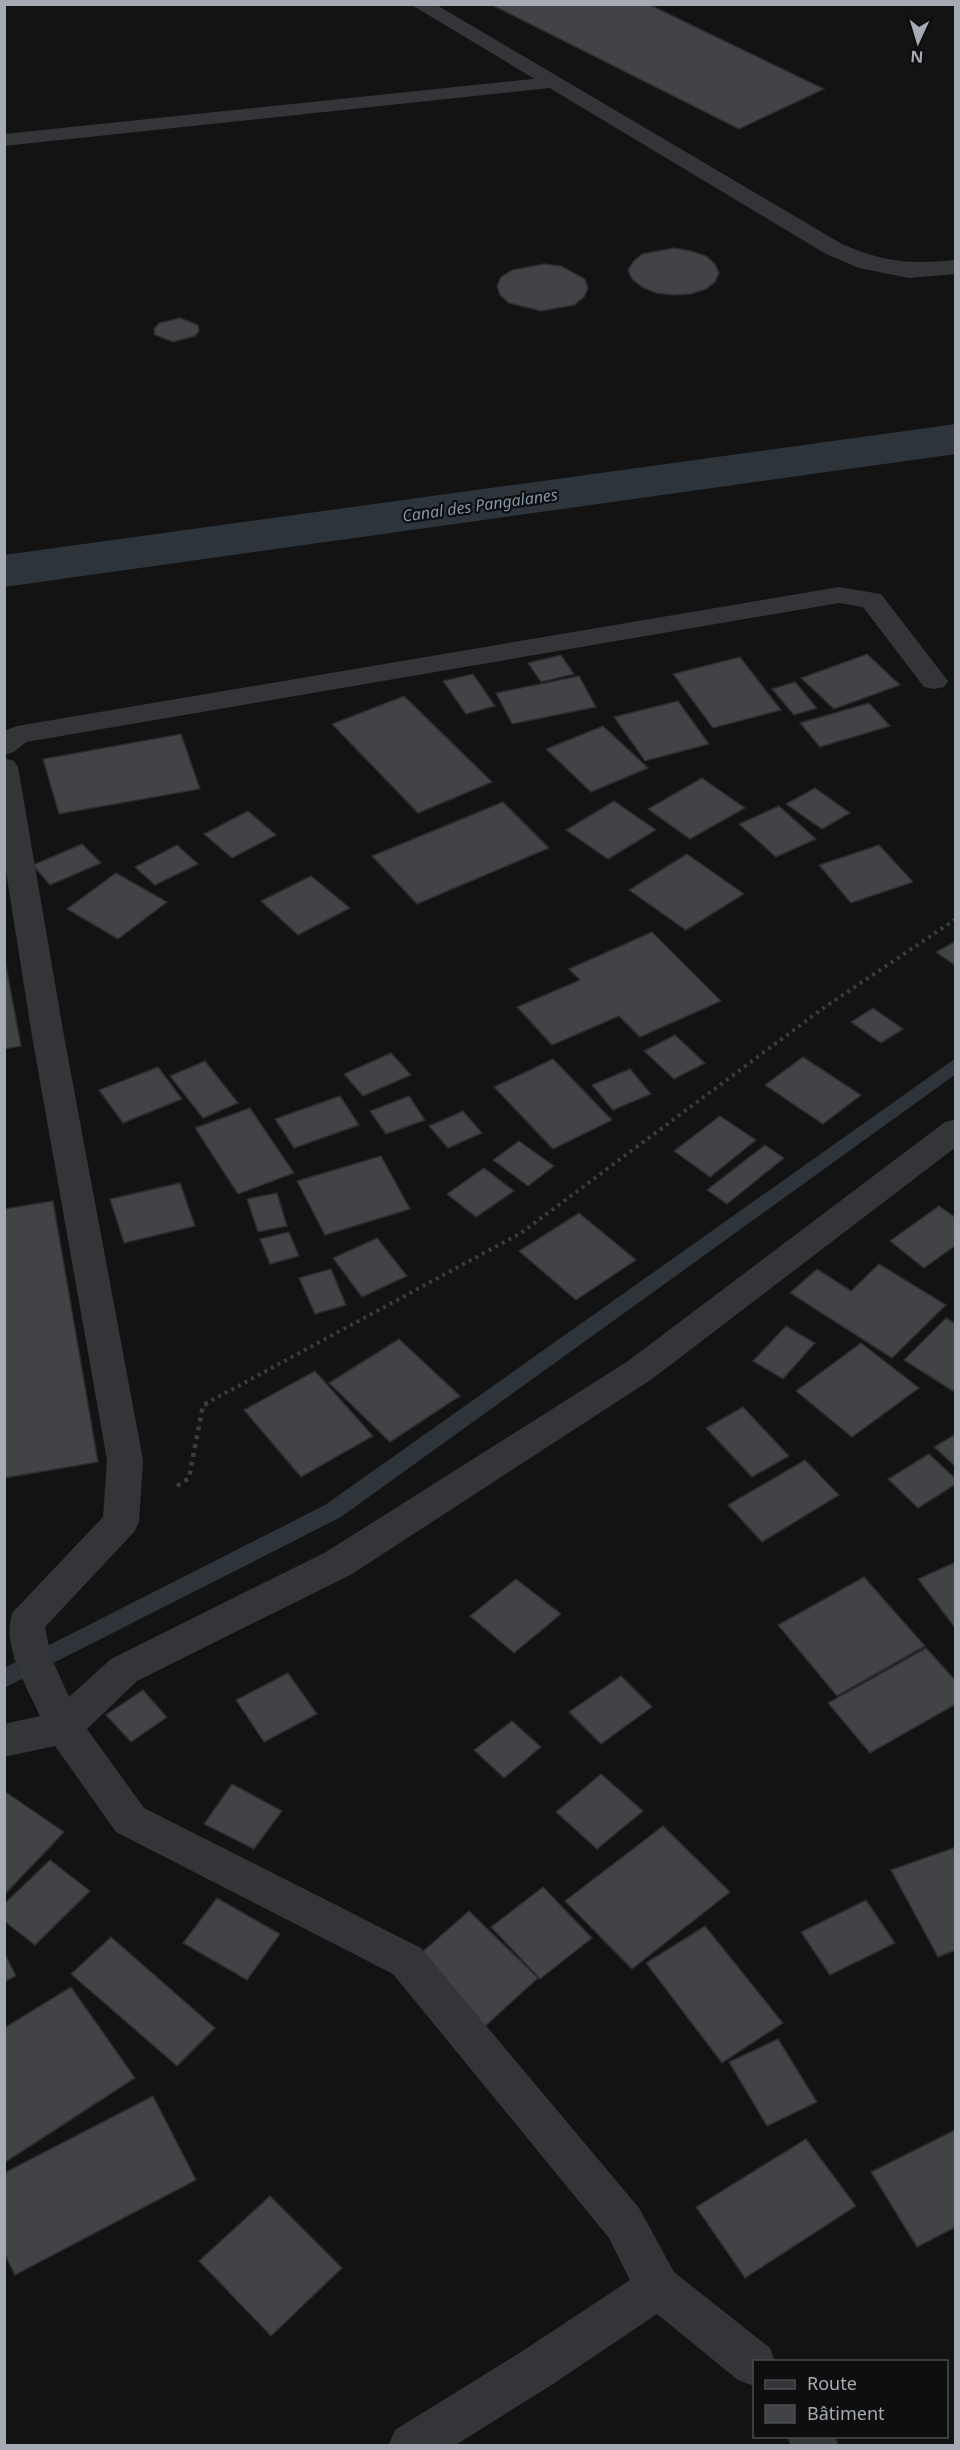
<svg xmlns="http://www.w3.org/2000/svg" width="960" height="2450" viewBox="0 0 960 2450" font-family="'Noto Sans',sans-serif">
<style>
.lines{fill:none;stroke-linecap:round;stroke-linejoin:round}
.stream{fill:#2d353b;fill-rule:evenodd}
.canal{fill:#2d353b;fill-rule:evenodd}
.building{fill:#424347;stroke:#2d2d30;stroke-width:1.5}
.path-far1{stroke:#3a3c40;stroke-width:4;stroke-dasharray:3 4.5;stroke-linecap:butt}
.path{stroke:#3a3c40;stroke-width:4.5;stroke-dasharray:4 5;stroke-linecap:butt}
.service{fill:#343539;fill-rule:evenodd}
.minor{fill:#343539;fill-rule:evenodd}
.labels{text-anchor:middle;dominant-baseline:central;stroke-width:4.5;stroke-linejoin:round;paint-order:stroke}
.far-water-label{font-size:16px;font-style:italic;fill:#7f98ab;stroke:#0e0e0f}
</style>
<rect width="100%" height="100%" fill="#131314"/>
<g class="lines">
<path class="stream" d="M956,1058V1074L341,1517L4,1688V1668L325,1505Z"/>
<path class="canal" d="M956,424V454L4,587V555Z"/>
</g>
<g class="building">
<path d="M648,4L824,89L739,129L492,5Z"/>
<path d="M674,248L691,251L706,256L715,264L719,273L715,282L706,289L691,294L673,295L656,293L642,287L632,279L628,270L633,262L642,254Z"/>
<path d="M544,264L561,266L585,279L588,288L584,297L574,305L541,311L509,303L500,295L497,286L501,277L512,270Z"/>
<path d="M180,318L198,325L199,331L195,336L173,342L155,335L154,329L159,323Z"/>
<path d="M867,654L900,685L834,709L801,678Z"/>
<path d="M561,655L574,674L541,682L528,663Z"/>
<path d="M740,657L781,710L713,728L673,674Z"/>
<path d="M473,674L495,706L466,714L443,681Z"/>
<path d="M579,676L596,707L512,724L496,693Z"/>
<path d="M795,682L817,708L794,715L772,689Z"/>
<path d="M404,696L492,782L418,813L332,724Z"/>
<path d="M678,701L709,744L645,761L614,717Z"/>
<path d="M869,703L890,726L820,747L800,723Z"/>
<path d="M603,726L648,768L591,792L546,749Z"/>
<path d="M181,734L200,789L59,814L43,759Z"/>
<path d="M702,778L745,808L690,839L648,809Z"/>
<path d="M815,788L850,813L822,829L786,804Z"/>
<path d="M614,801L656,830L608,859L566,830Z"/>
<path d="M503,802L549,848L417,904L372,856Z"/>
<path d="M779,806L816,839L776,857L739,824Z"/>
<path d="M248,811L276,835L232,858L204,834Z"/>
<path d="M82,844L101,863L50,885L33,865Z"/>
<path d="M177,845L198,864L155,885L135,867Z"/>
<path d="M879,845L913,882L851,903L819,865Z"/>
<path d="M687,854L744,894L686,930L629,890Z"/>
<path d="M116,873L167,902L118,939L67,909Z"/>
<path d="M311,876L350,908L298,935L261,901Z"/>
<path d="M652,932L721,1001L640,1037L619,1016L552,1045L517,1007L580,980L569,969Z"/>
<path d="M956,941V966L936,952Z"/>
<path d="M4,955L21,1046L4,1049Z"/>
<path d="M873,1008L903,1029L881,1043L851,1022Z"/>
<path d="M675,1035L705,1063L674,1079L644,1051Z"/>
<path d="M391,1053L411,1075L363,1096L344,1074Z"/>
<path d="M803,1057L861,1095L823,1124L765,1085Z"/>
<path d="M553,1059L612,1120L553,1149L494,1087Z"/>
<path d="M205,1061L238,1103L203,1118L170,1076Z"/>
<path d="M158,1067L182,1099L123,1123L99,1090Z"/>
<path d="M630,1069L651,1094L613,1110L592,1085Z"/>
<path d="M340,1096L359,1125L294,1148L275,1119Z"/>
<path d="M409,1096L425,1120L386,1134L370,1111Z"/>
<path d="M250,1108L294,1173L238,1194L195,1128Z"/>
<path d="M463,1111L482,1133L448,1148L429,1126Z"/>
<path d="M720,1116L756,1140L710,1177L674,1151Z"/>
<path d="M519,1141L554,1166L528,1186L493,1160Z"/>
<path d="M765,1145L784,1158L727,1204L707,1190Z"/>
<path d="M381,1156L410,1209L325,1235L297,1181Z"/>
<path d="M484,1168L514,1191L476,1217L447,1194Z"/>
<path d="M180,1183L195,1226L124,1243L110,1199Z"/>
<path d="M277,1193L287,1226L258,1232L247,1199Z"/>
<path d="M53,1201L98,1462L4,1478V1209Z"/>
<path d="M939,1206L956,1218V1245L924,1268L890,1241Z"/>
<path d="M579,1213L636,1260L576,1300L519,1251Z"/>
<path d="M289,1232L299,1256L270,1264L260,1239Z"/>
<path d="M377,1238L407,1276L362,1297L333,1258Z"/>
<path d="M879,1264L946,1305L892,1358L790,1293L817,1269L851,1291Z"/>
<path d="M331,1269L346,1305L315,1314L299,1278Z"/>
<path d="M946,1318L956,1324V1389L953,1391L904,1360Z"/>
<path d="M786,1326L815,1343L783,1379L753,1361Z"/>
<path d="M399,1339L460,1396L390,1442L329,1383Z"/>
<path d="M861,1343L919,1388L852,1437L796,1391Z"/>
<path d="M315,1371L373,1436L301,1477L244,1410Z"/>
<path d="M743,1407L789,1456L752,1477L706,1428Z"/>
<path d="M956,1434V1467L934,1447Z"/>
<path d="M929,1454L956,1479V1484L918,1508L888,1479Z"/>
<path d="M805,1460L839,1495L762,1542L728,1505Z"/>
<path d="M956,1562V1629L918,1579Z"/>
<path d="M864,1577L925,1646L837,1696L778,1625Z"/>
<path d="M516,1579L561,1614L514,1653L470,1616Z"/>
<path d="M926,1648L956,1681V1704L870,1753L828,1703Z"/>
<path d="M288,1673L317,1714L264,1742L236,1700Z"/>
<path d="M621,1676L652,1707L601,1744L569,1712Z"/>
<path d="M143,1690L167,1717L131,1742L106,1715Z"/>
<path d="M512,1721L541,1747L504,1778L474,1750Z"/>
<path d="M601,1774L643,1811L597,1849L556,1812Z"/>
<path d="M232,1784L282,1811L254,1849L204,1824Z"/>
<path d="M4,1791L64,1832L4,1895Z"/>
<path d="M663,1826L730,1892L632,1969L565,1901Z"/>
<path d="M956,1847V1950L938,1957L891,1870Z"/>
<path d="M50,1860L90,1891L35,1945L4,1921V1904Z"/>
<path d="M543,1887L592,1938L540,1979L491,1927Z"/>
<path d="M217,1898L280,1934L247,1980L183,1943Z"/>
<path d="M866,1900L895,1943L830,1975L801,1932Z"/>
<path d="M469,1911L538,1978L482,2029L412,1961Z"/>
<path d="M705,1926L783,2023L722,2063L646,1963Z"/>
<path d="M111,1937L215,2028L177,2066L71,1974Z"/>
<path d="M4,1952L16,1976L4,1982Z"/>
<path d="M71,1987L135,2078L4,2163V2028Z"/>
<path d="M778,2039L817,2102L767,2126L729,2062Z"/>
<path d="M153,2096L196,2180L15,2275L4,2253V2173Z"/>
<path d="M955,2130L956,2227L917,2247L871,2172Z"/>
<path d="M806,2139L856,2206L745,2278L696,2207Z"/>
<path d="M270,2196L342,2268L271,2336L199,2261Z"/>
</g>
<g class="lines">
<path class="path-far1" d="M205,1404L521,1233L822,1009L956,919"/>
<path class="path" d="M177,1486L189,1478L203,1405L208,1403"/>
<path class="service" d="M552,77L559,79L562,83L559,87L4,146V134Z"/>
<g class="minor">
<path d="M410,4H435L842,244C887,263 908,264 956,260V274L909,278L859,268L826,254Z"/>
<path d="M839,587L881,594L948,681L944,687L934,689L924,687L863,607L839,603L26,742L14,752L4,755V731L17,726Z"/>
<path d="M4,758L14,761L18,767L64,1036L143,1460L139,1522L134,1532L45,1627L51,1657L69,1697L111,1659L326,1552L628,1361L945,1122L956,1119V1147L652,1379L352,1574L137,1681L87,1729L144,1808L421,1948L639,2208L674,2272L770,2348L775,2362H754V2386L738,2380L657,2314L553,2384L454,2446H388L395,2430L521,2352L630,2280L609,2238L393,1974L116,1832L55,1746L4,1757V1724L40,1716C27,1687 0,1643 13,1612L103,1517L107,1460L32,1036L4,859Z"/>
<path d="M787,2436H835L839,2446H791Z"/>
</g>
</g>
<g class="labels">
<g class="far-water-label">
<text transform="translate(480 505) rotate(-8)">Canal des Pangalanes</text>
</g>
</g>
<rect width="960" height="2450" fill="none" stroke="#a5aab3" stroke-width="12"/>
<rect x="753" y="2360" width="195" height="78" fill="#0e0e0f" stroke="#4a4c51" stroke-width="1.5"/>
<rect x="765" y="2380" width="30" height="9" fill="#343539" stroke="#4a4c51" stroke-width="1.5"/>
<text x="807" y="2390" font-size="18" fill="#a5aab3">Route</text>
<rect x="765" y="2405" width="30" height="18" fill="#424347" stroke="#4a4c51" stroke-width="1.5"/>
<text x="807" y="2420" font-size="18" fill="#a5aab3">Bâtiment</text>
<g transform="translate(918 42) rotate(184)" stroke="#0e0e0f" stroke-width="4.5" paint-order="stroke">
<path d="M0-4.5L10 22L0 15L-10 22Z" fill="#a5aab3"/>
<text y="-9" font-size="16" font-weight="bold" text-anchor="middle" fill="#a5aab3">N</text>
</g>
</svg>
